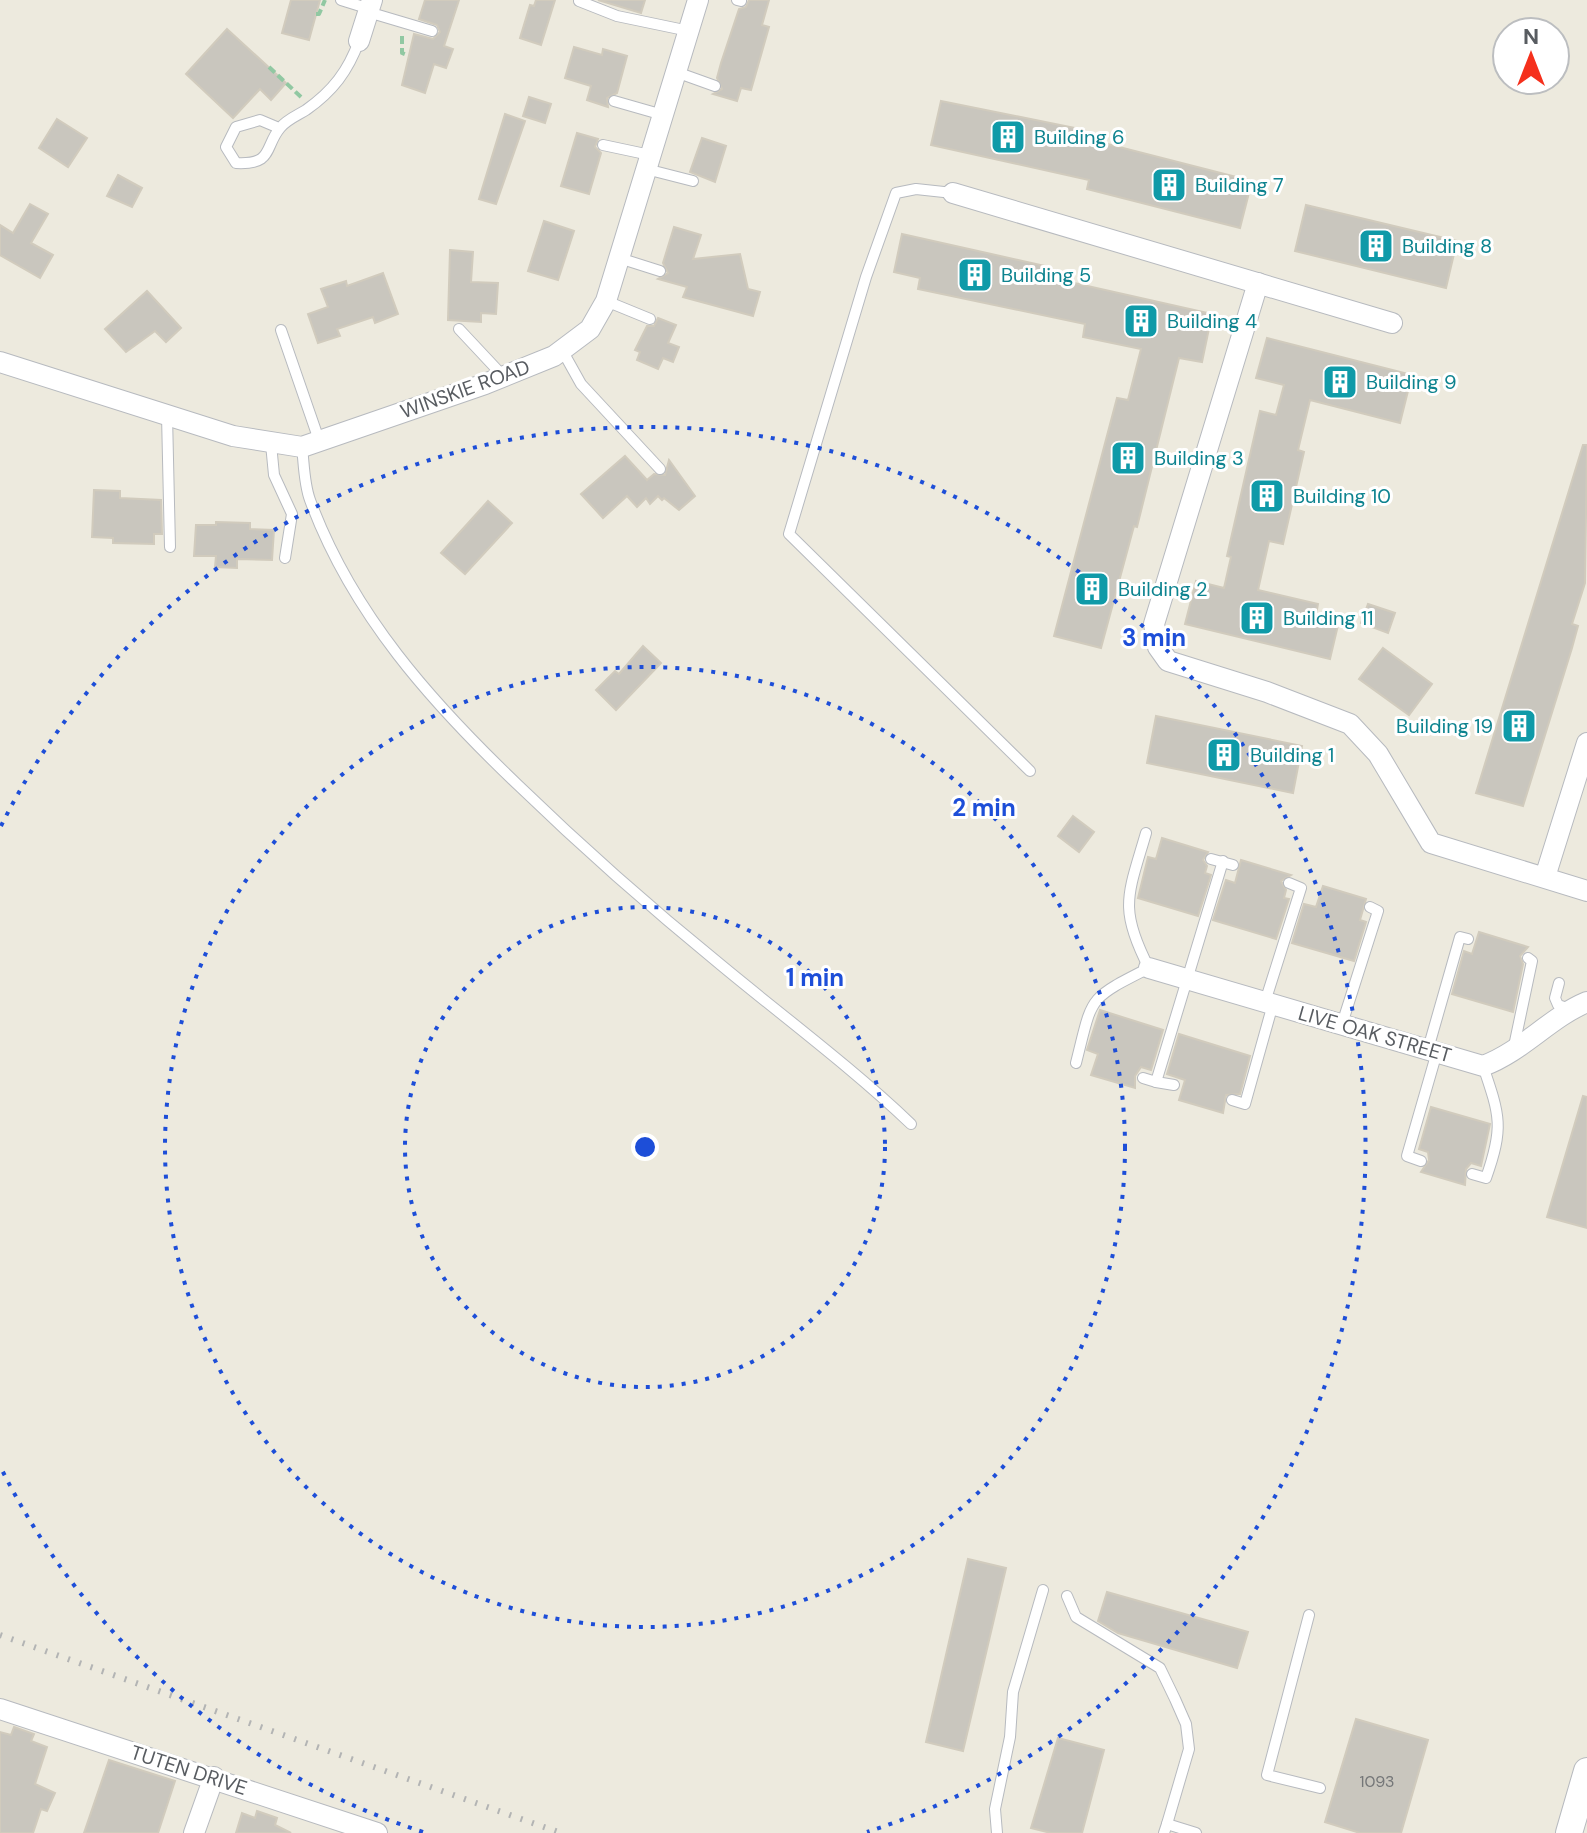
<svg xmlns="http://www.w3.org/2000/svg" width="1587" height="1833" viewBox="0 0 1587 1833" font-family="'DM Sans',sans-serif">
<style>
.building{fill:#c9c6be;stroke:#d1cbbd;stroke-width:2}
.lines{fill:none;stroke-linecap:round;stroke-linejoin:round}
.service-casing{stroke:#b7babf;stroke-width:12}
.minor-casing{stroke:#b7babf;stroke-width:22}
.tertiary-casing{stroke:#b7babf;stroke-width:28}
.path{stroke:#91c8a2;stroke-width:4;stroke-dasharray:8 4;stroke-linecap:butt}
.service{stroke:#fff;stroke-width:10}
.minor{stroke:#fff;stroke-width:20}
.tertiary{stroke:#fff;stroke-width:26}
.rail{stroke:#b3b4b4;stroke-width:6;stroke-dasharray:2 10;stroke-linecap:butt}
.ring{fill:none;stroke:#1d4ed8;stroke-width:4;stroke-dasharray:4 8}
.labels{text-anchor:middle;dominant-baseline:central;stroke-width:6;stroke-linejoin:round;paint-order:stroke}
.number-label{font-size:16px;fill:#747678}
.culture-label{font-size:20px;fill:#0d838f;stroke:#fff;text-anchor:start}
.street-label{font-size:20px;fill:#585c61;stroke:#fff}
.centre{fill:#1d4ed8;stroke:#fff;stroke-width:4}
.ring-label{font-size:24px;text-anchor:middle;font-weight:bold;fill:#1d4ed8;stroke:#fff;stroke-width:6;stroke-linejoin:round;paint-order:stroke}
</style>
<rect width="100%" height="100%" fill="#edeade"/>
<g class="building">
<path d="M291,0H320L309,40L282,33Z"/>
<path d="M425,0H459L444,46L453,49L446,68L434,64L425,93L402,85L414,34L433,39L440,32L437,25L419,19Z"/>
<path d="M536,0H555L541,45L520,38L530,5L534,6Z"/>
<path d="M598,0H645L641,13Z"/>
<path d="M749,0H769L762,25L769,27L751,90L741,88L737,101L713,94L722,89L717,78L721,63L739,9L746,7Z"/>
<path d="M227,29L286,83L271,100L260,89L233,118L186,74Z"/>
<path d="M574,47L602,55L603,49L627,56L617,93L607,98L608,107L587,100L591,86L565,78Z"/>
<path d="M529,97L551,104L545,123L523,116Z"/>
<path d="M941,101L1085,130L1084,138L1252,181L1240,228L1087,189L1089,180L931,145Z"/>
<path d="M505,114L525,121L496,204L479,199Z"/>
<path d="M57,119L87,138L68,167L39,148Z"/>
<path d="M577,133L598,139L595,147L601,153L589,194L561,186Z"/>
<path d="M702,138L726,146L715,182L690,172Z"/>
<path d="M118,175L142,188L132,207L107,196Z"/>
<path d="M30,204L48,214L31,243L53,255L40,278L0,255V225L13,233Z"/>
<path d="M1306,205L1457,241L1446,288L1295,251Z"/>
<path d="M544,221L574,231L558,280L528,271Z"/>
<path d="M674,227L701,235L693,259L740,254L748,289L760,292L753,316L683,297L687,287L658,279L668,273L663,263Z"/>
<path d="M902,234L1045,266L1043,276L1212,314L1202,362L1179,358L1137,527L1134,526L1101,648L1054,636L1117,398L1128,400L1141,349L1083,337L1085,324L918,289L920,278L894,272Z"/>
<path d="M450,250L473,252L471,282L498,283L496,314L481,313V322L448,320Z"/>
<path d="M383,273L398,314L375,323L373,317L337,329L340,336L318,343L308,314L328,307L321,289L346,281L347,286Z"/>
<path d="M147,291L181,328L166,342L155,331L126,352L105,329Z"/>
<path d="M658,318L676,325L668,343L679,347L673,362L663,358L658,369L637,360L640,352L635,350L647,326H654Z"/>
<path d="M1267,338L1412,375L1400,423L1310,400L1298,450L1304,452L1283,544L1269,541L1258,590L1318,604L1316,615L1339,621L1330,659L1185,624L1196,581L1224,588L1231,557L1227,556L1260,411L1276,415L1284,385L1256,378Z"/>
<path d="M1583,445H1587L1585,583L1572,624L1578,626L1572,648L1523,806L1476,793Z"/>
<path d="M625,456L647,480L654,474L665,475L669,460L695,496L679,510L664,498L662,500L658,496L650,504L646,498L637,507L627,496L603,518L581,494Z"/>
<path d="M94,490L120,491V498L161,500L162,534H154V544L113,543V538L92,537Z"/>
<path d="M488,501L512,523L465,574L441,553Z"/>
<path d="M216,522L250,523V529L274,530L272,560L237,559V568L215,567L216,556H194L196,525H216Z"/>
<path d="M1368,604L1395,613L1388,633L1361,623Z"/>
<path d="M643,646L661,663L616,710L596,690L615,671L619,674Z"/>
<path d="M1383,648L1432,684L1409,715L1359,679Z"/>
<path d="M1156,716L1302,746L1293,793L1147,763Z"/>
<path d="M1073,816L1094,832L1079,852L1058,836Z"/>
<path d="M1162,838L1208,852L1203,860L1207,866L1205,873L1211,875L1198,916L1138,898L1148,857L1156,859Z"/>
<path d="M1241,860L1291,875L1281,881L1286,890L1284,898L1289,899L1276,939L1213,920L1226,880L1235,883Z"/>
<path d="M1323,886L1366,899L1360,920L1366,922L1354,961L1292,943L1304,904L1316,907Z"/>
<path d="M1479,932L1528,947L1520,956L1523,964L1513,1012L1452,994L1464,951L1472,954Z"/>
<path d="M1100,1010L1163,1030L1151,1070L1141,1067L1135,1076V1088L1091,1075L1098,1054L1087,1050Z"/>
<path d="M1179,1034L1250,1056L1240,1094L1226,1095L1223,1113L1179,1100L1185,1080L1167,1074Z"/>
<path d="M1583,1096L1587,1097V1228L1547,1217Z"/>
<path d="M1431,1107L1490,1124L1481,1166L1471,1163L1466,1169L1465,1185L1421,1172L1429,1160L1428,1152L1419,1149Z"/>
<path d="M968,1559L1006,1568L963,1751L926,1742Z"/>
<path d="M1107,1592L1248,1632L1237,1668L1118,1633L1098,1621Z"/>
<path d="M1356,1719L1428,1740L1401,1833H1360L1325,1822Z"/>
<path d="M14,1727L34,1734L31,1741L47,1747L35,1784L55,1793L47,1811L41,1809L33,1833H0V1732L11,1735Z"/>
<path d="M1058,1738L1104,1750L1082,1833H1051L1031,1828Z"/>
<path d="M109,1760L175,1781L158,1833H84Z"/>
<path d="M257,1811L277,1818L275,1825L291,1833H236L242,1813L255,1818Z"/>
</g>
<g class="lines">
<defs>
<g id="service">
<path d="M341,0L370,9"/>
<path d="M737,0L741,1"/>
<path d="M579,1L617,16L689,31"/>
<path d="M368,12L432,31"/>
<path d="M676,72L715,86"/>
<path d="M614,101L663,115"/>
<path d="M279,128L260,120L236,127L226,147L236,163C274,165 264,147 280,128C286,120 298,115 306,110C333,91 348,71 359,41"/>
<path d="M603,145L650,155"/>
<path d="M646,169L693,181"/>
<path d="M953,193L916,189L896,193L866,277L789,534L1030,771"/>
<path d="M619,258L660,271"/>
<path d="M606,301L650,319"/>
<path d="M459,329L503,376"/>
<path d="M281,330L319,440"/>
<path d="M562,350L581,384L660,469"/>
<path d="M167,415L170,547"/>
<path d="M271,444L274,475L292,514L285,558"/>
<path d="M302,447C304,464 304,484 310,500C352,614 432,703 518,785C583,848 651,908 721,965C785,1018 851,1067 911,1124"/>
<path d="M1211,859L1233,865"/>
<path d="M1559,983L1555,998L1558,1005L1570,1009"/>
<path d="M1265,1002L1301,888L1289,883"/>
<path d="M1342,1024L1378,911L1370,907"/>
<path d="M1428,1049L1460,937L1468,939"/>
<path d="M1513,1051L1532,961L1528,958"/>
<path d="M1076,1063C1093,996 1086,1000 1149,968C1118,908 1128,895 1146,833"/>
<path d="M1143,1078L1156,1082L1223,861"/>
<path d="M1156,1082L1174,1085"/>
<path d="M1232,1100L1245,1104L1273,1004"/>
<path d="M1421,1161L1407,1156L1437,1052"/>
<path d="M1472,1174L1486,1178C1504,1127 1500,1116 1483,1066"/>
<path d="M1067,1596L1076,1617L1160,1668L1175,1699L1186,1724L1189,1749L1167,1824"/>
<path d="M1309,1615L1267,1775L1320,1788"/>
<path d="M997,1833L995,1809L1010,1737L1013,1692L1043,1590"/>
<path d="M1164,1833L1167,1824L1196,1833"/>
</g>
<g id="minor">
<path d="M359,41L372,0"/>
<path d="M953,193L1392,323"/>
<path d="M1258,283L1154,624L1158,647L1168,661L1267,692L1350,724L1378,754L1431,843L1587,891"/>
<path d="M0,362L233,436L302,447L485,384L554,356L590,329L606,301L698,0"/>
<path d="M1545,877L1587,743"/>
<path d="M1149,968L1483,1066C1523,1051 1549,1018 1587,1002"/>
<path d="M0,1709L377,1833"/>
<path d="M194,1833L214,1777"/>
</g>
<path id="tertiary" d="M1569,1833L1587,1771"/>
</defs>
<use href="#service" class="service-casing"/>
<use href="#minor" class="minor-casing"/>
<use href="#tertiary" class="tertiary-casing"/>
<g class="path">
<path d="M316,14H319L325,0"/>
<path d="M402,36V53L407,55"/>
<path d="M269,67L301,97"/>
</g>
<use href="#service" class="service"/>
<use href="#minor" class="minor"/>
<use href="#tertiary" class="tertiary"/>
<path class="rail" d="M0,1635L561,1833"/>
</g>
<g class="ring">
<circle cx="645" cy="1147" r="240"/>
<circle cx="645" cy="1147" r="480"/>
<path d="M423 1832A720 720 0 0 1 1 1468M1 826A720 720 0 1 1 867 1832"/>
</g>
<defs>
<symbol id="building-square" viewBox="-11 -11 22 22"><rect x="-9" y="-9" width="18" height="18" rx="4" fill="#0f9aa8" stroke="#fff"/><path d="M-4-6H4V6H1V3H-1V6H-4ZM-2.5-4.3h1.7v1.8h-1.7ZM.8-4.3h1.7v1.8H.8ZM-2.5-1h1.7V.8h-1.7ZM.8-1h1.7V.8H.8Z" fill="#fff"/></symbol>
</defs>
<g fill-rule="evenodd">
<use href="#building-square" x="988" y="117" width="40" height="40"/>
<use href="#building-square" x="1149" y="165" width="40" height="40"/>
<use href="#building-square" x="1356" y="226" width="40" height="40"/>
<use href="#building-square" x="955" y="255" width="40" height="40"/>
<use href="#building-square" x="1121" y="301" width="40" height="40"/>
<use href="#building-square" x="1320" y="362" width="40" height="40"/>
<use href="#building-square" x="1108" y="438" width="40" height="40"/>
<use href="#building-square" x="1247" y="476" width="40" height="40"/>
<use href="#building-square" x="1072" y="569" width="40" height="40"/>
<use href="#building-square" x="1237" y="598" width="40" height="40"/>
<use href="#building-square" x="1499" y="706" width="40" height="40"/>
<use href="#building-square" x="1204" y="735" width="40" height="40"/>
</g>
<g class="labels">
<g class="number-label">
<text x="1377" y="1781">1093</text>
</g>
<g class="culture-label">
<text x="1034" y="137">Building 6</text>
<text x="1195" y="185">Building 7</text>
<text x="1402" y="246">Building 8</text>
<text x="1001" y="275">Building 5</text>
<text x="1167" y="321">Building 4</text>
<text x="1366" y="382">Building 9</text>
<text x="1154" y="458">Building 3</text>
<text x="1293" y="496">Building 10</text>
<text x="1118" y="589">Building 2</text>
<text x="1283" y="618">Building 11</text>
<text x="1493" y="726" text-anchor="end">Building 19</text>
<text x="1250" y="755">Building 1</text>
</g>
<g class="street-label">
<text transform="translate(465 389) rotate(-20)">WINSKIE ROAD</text>
<text transform="translate(1375 1034) rotate(16)">LIVE OAK STREET</text>
<text transform="translate(189 1770) rotate(18)">TUTEN DRIVE</text>
</g>
</g>
<circle cx="645" cy="1147" r="12" class="centre"/>
<g class="ring-label">
<text x="1154" y="646">3 min</text>
<text x="984" y="816">2 min</text>
<text x="815" y="986">1 min</text>
</g>
<g transform="translate(1531 56)"><circle r="38" fill="#ffffff" stroke="#bcbec0" stroke-width="2"/>
<path d="M0-6L14 30L0 20L-14 30Z" fill="#f5301c"/>
<text y="-12" font-size="22" font-weight="bold" text-anchor="middle" fill="#585c61">N</text>
</g>
</svg>
